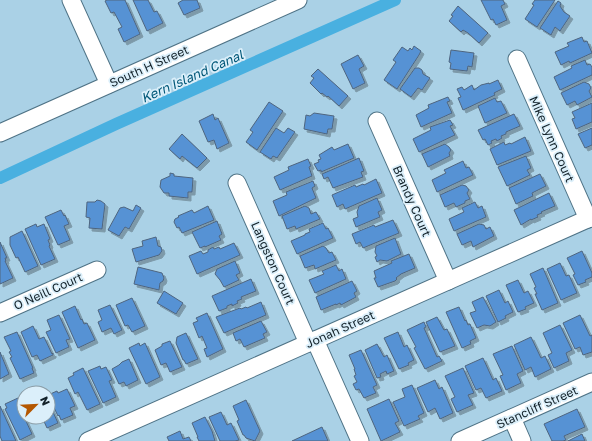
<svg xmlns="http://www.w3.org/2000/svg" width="592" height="441" viewBox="0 0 592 441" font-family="'Golos Text',sans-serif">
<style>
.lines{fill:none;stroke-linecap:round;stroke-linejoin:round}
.canal{stroke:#49b0e0;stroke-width:12}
.building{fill:#5792d4;stroke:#4e657f;filter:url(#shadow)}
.minor-casing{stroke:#4f7386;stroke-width:19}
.minor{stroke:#fff;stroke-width:17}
.labels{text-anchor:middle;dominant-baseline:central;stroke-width:3.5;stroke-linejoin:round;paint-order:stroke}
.street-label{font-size:12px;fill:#122129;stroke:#dbeffa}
.water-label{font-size:13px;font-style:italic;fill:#005778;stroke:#dbeffa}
</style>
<defs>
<filter id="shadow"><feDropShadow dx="3" dy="3" stdDeviation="0" flood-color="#0004"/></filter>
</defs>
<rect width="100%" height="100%" fill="#aad1e6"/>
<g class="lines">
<path class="canal" d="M0,178L116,124L395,0"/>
</g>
<g class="building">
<path d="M107,0H125L140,34L124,42L118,29L122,27L114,12L111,13L105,1Z"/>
<path d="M133,0H148L154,12L157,11L163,23L147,31Z"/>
<path d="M183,0H197L200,8L184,15L178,3Z"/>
<path d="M481,0H503L505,4L501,6L507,20L496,25L493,19L491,20Z"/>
<path d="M535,0H555L537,27L525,19L534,5L532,4Z"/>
<path d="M558,1L561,3L560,6L564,12L570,16L560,31L555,27L551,35L540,28Z"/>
<path d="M458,6L488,33L479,43L468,33L463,30L461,32L449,21L453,16L451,15Z"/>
<path d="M582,37L584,42L587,41L592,53L570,63L569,61L561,65L555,52L569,46L567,43Z"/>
<path d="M414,46L421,51L419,55L397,89L384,80L396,62L393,60L402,47L408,51L410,48L412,50Z"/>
<path d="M451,50L474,53L472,67L468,66L467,71L450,69L451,63L449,62Z"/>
<path d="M358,55L364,66L359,69L365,83L353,89L341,64Z"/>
<path d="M585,60L587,65L590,64L592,67V75L560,90L554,77L572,68L571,66Z"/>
<path d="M415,68H419L422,70L423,74L430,78L422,90L418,88L411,97L400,89Z"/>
<path d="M318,69L348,96L339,106L328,96L327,97L322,93L321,94L310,83L314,78L311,76Z"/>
<path d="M498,80L502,89L494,93L495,95L463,110L458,98L461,97L457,89L462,87L464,90L472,85L474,90L481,85L489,83V84Z"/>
<path d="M584,82L589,84L591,88L589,91L592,97L577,105L575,101L567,105L561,93Z"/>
<path d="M448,97L450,101L447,102L452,113L421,127L416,115L429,108L428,105Z"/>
<path d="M495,98L497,102L501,101L507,113L485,123L478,106Z"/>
<path d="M269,102L283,111L257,150L246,142L253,132L250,130Z"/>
<path d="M592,103V122L576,129L572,119L575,118L572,112Z"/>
<path d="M314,113L334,116L332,129H328L327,134L304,129L306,115L310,116Z"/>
<path d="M213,114L215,120L218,118L229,143L217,149L214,140L208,142L199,121Z"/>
<path d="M514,114L520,126L506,132V134L501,136L502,138L497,141L496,139L491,141L492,143L488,145L485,139L483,140L478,130Z"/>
<path d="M450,120L453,125L450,126L455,135L419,152L413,139L431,130L430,127Z"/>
<path d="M276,128L284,133L288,128L295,132L277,158L273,156L271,159L260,152Z"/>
<path d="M592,128V145L585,148L578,134Z"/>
<path d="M182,134L207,158L197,168L182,156L180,159L169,149Z"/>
<path d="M525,137L531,151L497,165L490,149L504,142L505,145L510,143L511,144Z"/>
<path d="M348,144L354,158L321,172V170L318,171L314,164L319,162L318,160L321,159L319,155L332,147L334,150Z"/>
<path d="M445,144L449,147L451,150L449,153L450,156L428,167L422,154Z"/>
<path d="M526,156L531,168L527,170L530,175L507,186L498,167Z"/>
<path d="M359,158L364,171L361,172L363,177L333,188L328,177L324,179L322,174Z"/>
<path d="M308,159L311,166L309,167L312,176L280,190L274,177L289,170L288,167Z"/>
<path d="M463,161L466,168L469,167L473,175L437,192L432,180L446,173L444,170Z"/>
<path d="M170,173L174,174V176L193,178L192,192H188V198L169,196V193H164L160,187L161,180L170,176Z"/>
<path d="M540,174L546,186L532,193L533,196L516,204L509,188Z"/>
<path d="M376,179L382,193L345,209L343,204L337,207L332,195L355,185L356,187L363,184L364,185Z"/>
<path d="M313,181L315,186L312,188L316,198L279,216L273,201L287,195L286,192Z"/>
<path d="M462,185L466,186L469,190L467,193L470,199L465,201V203L456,207L454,203L445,207L440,195Z"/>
<path d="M549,193L555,206L541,212L542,213L537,215L538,217L531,220V219L521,225L514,210Z"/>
<path d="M377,198L382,210L378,212L380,217L356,227L353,219L358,217L357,212L359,206Z"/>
<path d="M97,200L101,201L105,204L102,229L89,228L90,218L86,217L87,202H95Z"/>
<path d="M475,202L478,208L482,206L486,217L454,231L449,219L464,212L462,208Z"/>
<path d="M136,205L141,208L129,229L125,227L119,236L108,230L120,208L124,207L133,211Z"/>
<path d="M208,206L214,220L182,233L179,227L177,228L174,222L175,219L179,217L178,216L192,210L194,213Z"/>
<path d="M305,206L309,208L311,214L316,212L320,219L296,229L295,226L287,229L282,216Z"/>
<path d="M61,210L64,216L65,215L69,224L64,226L70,240L58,245L45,217Z"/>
<path d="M393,220L399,233L363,248L360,242L356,244L352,234L374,225L375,227Z"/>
<path d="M217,221L222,234L219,236L221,240L205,247V246L200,248L192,232Z"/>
<path d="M323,223L326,229L328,228L333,238L297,254L291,241L305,235V234L310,232L309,229Z"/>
<path d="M36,224L37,227L44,224L50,239L48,240L50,245L49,246L55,259L41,265L25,229Z"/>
<path d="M479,224L484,225L486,229L490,227L494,236L473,247L471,241L462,245L457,234Z"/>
<path d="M22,231L38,266L25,272L18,257L16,258L10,245V237Z"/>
<path d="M156,237L158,246L161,247L162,251L159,255L136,262L132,249L143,246L142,241Z"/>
<path d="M395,238L401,254L387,261L380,260L377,262L375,257L377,256L375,252L376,246Z"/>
<path d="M0,242L7,258H5L6,261H5L13,278L0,284Z"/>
<path d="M234,243L240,255L197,274L189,256L201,251L203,254L208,252V250L213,247L214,249L219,247L220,249Z"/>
<path d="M323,246L326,248L329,253L332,252L336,260L315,269L314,265L305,268L300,256Z"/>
<path d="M582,251L592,273V277L585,280L586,282L578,285L573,275L575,274L567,258Z"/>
<path d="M409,254L415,268L401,274L396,278L397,279L395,281L378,287L374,278H376L374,271L392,263L391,261Z"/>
<path d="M235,261L240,273L236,275L239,280L224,287L220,280L215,274L217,269Z"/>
<path d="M560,263L566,276L569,275L577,293L561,300L547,269Z"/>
<path d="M336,265L339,271L342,269L346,279L315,293L309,280L324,274L322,271Z"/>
<path d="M138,267L162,273L164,278L163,281L160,283L159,290L134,284Z"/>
<path d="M543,268L558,303L542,310L535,294H537L534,288L536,287L530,274Z"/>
<path d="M251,279L256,291L241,297L242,299L237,301L238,303L232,306V304L227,306V308L219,311L212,296Z"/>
<path d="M518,280L524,293L528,291L534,303L525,307L526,309L518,312L506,285Z"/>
<path d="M352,281L357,291L354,293L356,297L341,305L340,303L336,305V304L321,310L316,297Z"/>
<path d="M499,290L505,303L508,301L513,312L505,316L506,318L498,322L486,296Z"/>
<path d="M164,291L183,303L176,314L157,303Z"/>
<path d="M483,297L496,322L490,326L484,325L477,328L470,313L476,311L472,302Z"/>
<path d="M132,298L145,326L132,332L128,325L125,326L116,305Z"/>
<path d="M261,302L266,315L224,333L216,317L240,308L241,309L246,307L247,308Z"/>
<path d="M110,305L122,330L114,334L111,328L102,332L98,322L102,320L98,310Z"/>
<path d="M75,306L81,320L82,319L84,324L87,323L95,340L78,348L62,312Z"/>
<path d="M459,307L465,321L466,320L468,325L470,324L476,338L470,341L471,344L462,348L446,312Z"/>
<path d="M207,313L223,349L207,357L204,349L207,348L202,336L199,338L193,323L198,321L196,318Z"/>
<path d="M59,315L70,339L66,340L69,347L56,353L46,332L51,330L47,320Z"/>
<path d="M580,315L590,336L592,335V352L583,355L580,347L575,349L563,323Z"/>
<path d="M437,317L444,330L447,329L455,346L440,352L426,322Z"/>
<path d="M261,321L267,332L263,334L265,338L244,347L240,339L236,341L233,333Z"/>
<path d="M424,322L426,327L424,328L437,357L439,356L442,361L425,369L414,348L416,347L407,330Z"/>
<path d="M560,325L572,350L566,353L569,361L554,368L548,355L552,353L543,333Z"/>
<path d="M33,326L39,339L44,337L52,354L53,353V355L40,361L37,355L32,357L21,332Z"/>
<path d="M17,332L33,368H32L34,373L20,379L10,358L12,357L9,352L11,351L4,337Z"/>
<path d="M398,332L404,347L407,345L414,360L408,363L409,365L399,369L384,338Z"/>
<path d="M186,333L198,359L186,364L184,360H183L176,343L177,337Z"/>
<path d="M531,337L541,358L545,356L551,369L535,377L531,367L525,370L514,345Z"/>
<path d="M170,341L182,367L170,372L166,363L161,365L155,350L162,346V344Z"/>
<path d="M139,343L140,346L145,343L160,377L146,384L129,348Z"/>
<path d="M377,344L384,357L387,355L394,371L387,374L386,371L380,374L381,377L377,378L365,350Z"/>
<path d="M512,346L523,371L517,374L521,383L506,390L500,376L503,375L493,354Z"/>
<path d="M361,350L377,385L373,387L376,393L364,398L359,389L356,390L353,384L357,382L354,376L356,375L354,369H355L349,355Z"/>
<path d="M0,352L9,374L0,379Z"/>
<path d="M483,358L493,380L496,378L502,391L486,398L481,388L476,390L465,366Z"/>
<path d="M129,359L138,380L126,386L124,382L119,384L112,369L119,365L122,362Z"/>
<path d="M100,366L101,369L106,367L112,380L109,381L116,397L103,403L88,371Z"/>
<path d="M83,368L100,404L87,410L78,392L75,394L68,378L74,375L73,373Z"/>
<path d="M463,368L474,393L468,395L473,405L457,412L451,399L455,397L445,376Z"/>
<path d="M435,380L439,389L442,387L453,413L440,419L435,408L428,412L417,388Z"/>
<path d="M412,385L424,413L418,416L420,419L404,426L393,402L405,397L402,389Z"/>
<path d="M42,387L45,393H32L31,392Z"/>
<path d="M67,389L75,406L70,408L73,415L61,420L59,415L58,416L48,395L57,391L58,393Z"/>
<path d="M18,398L22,405L23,404L24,406V417L29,418L25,419L32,434L20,440L5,409L7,408L5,404Z"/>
<path d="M389,399L399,421L395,423L400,432L381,441L367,409Z"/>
<path d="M246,400L260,431L255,441L246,438L244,435H243L237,421L239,420L233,406Z"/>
<path d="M48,401L58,423L47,428L42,417H48Z"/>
<path d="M0,406L16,441H2L0,436Z"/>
<path d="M577,409L585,427L564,436L566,440L563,441H552L544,424Z"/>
<path d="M221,412L227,425L231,423L239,440L235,441H220L209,417Z"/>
<path d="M205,417L212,431L215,441H199L197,437H198L192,423Z"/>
<path d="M322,427L328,441H292Z"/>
<path d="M180,431L183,439L189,437L191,441H169L167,437Z"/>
<path d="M582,434L585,441H568Z"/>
</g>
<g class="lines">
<defs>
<g id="minor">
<path d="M71,0L109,84"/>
<path d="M517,59L588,219"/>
<path d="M377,121L448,281"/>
<path d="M0,133L298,0"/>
<path d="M237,183L308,343"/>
<path d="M0,313L97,270"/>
<path d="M315,340L360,441"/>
<path d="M512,418L522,441"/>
<path d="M88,441L592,217"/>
<path d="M460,441L592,382"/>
</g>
</defs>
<use href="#minor" class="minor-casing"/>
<use href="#minor" class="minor"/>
</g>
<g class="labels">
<g class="street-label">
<text transform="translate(149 66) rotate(-24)">South H Street</text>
<text transform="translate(552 139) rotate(66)">Mike Lynn Court</text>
<text transform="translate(412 201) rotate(66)">Brandy Court</text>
<text transform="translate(273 263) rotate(66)">Langston Court</text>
<text transform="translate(48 291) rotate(-24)">O Neill Court</text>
<text transform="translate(340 329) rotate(-24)">Jonah Street</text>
<text transform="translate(537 407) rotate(-24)">Stancliff Street</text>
</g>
<g class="water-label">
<text transform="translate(192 76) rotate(-24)">Kern Island Canal</text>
</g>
</g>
<g transform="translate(36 405) rotate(66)"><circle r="19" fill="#dbeffa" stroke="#8b9da6"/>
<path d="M0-3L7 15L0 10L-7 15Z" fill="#b45700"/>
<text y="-6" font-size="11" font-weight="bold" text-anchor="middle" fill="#122129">N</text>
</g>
</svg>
